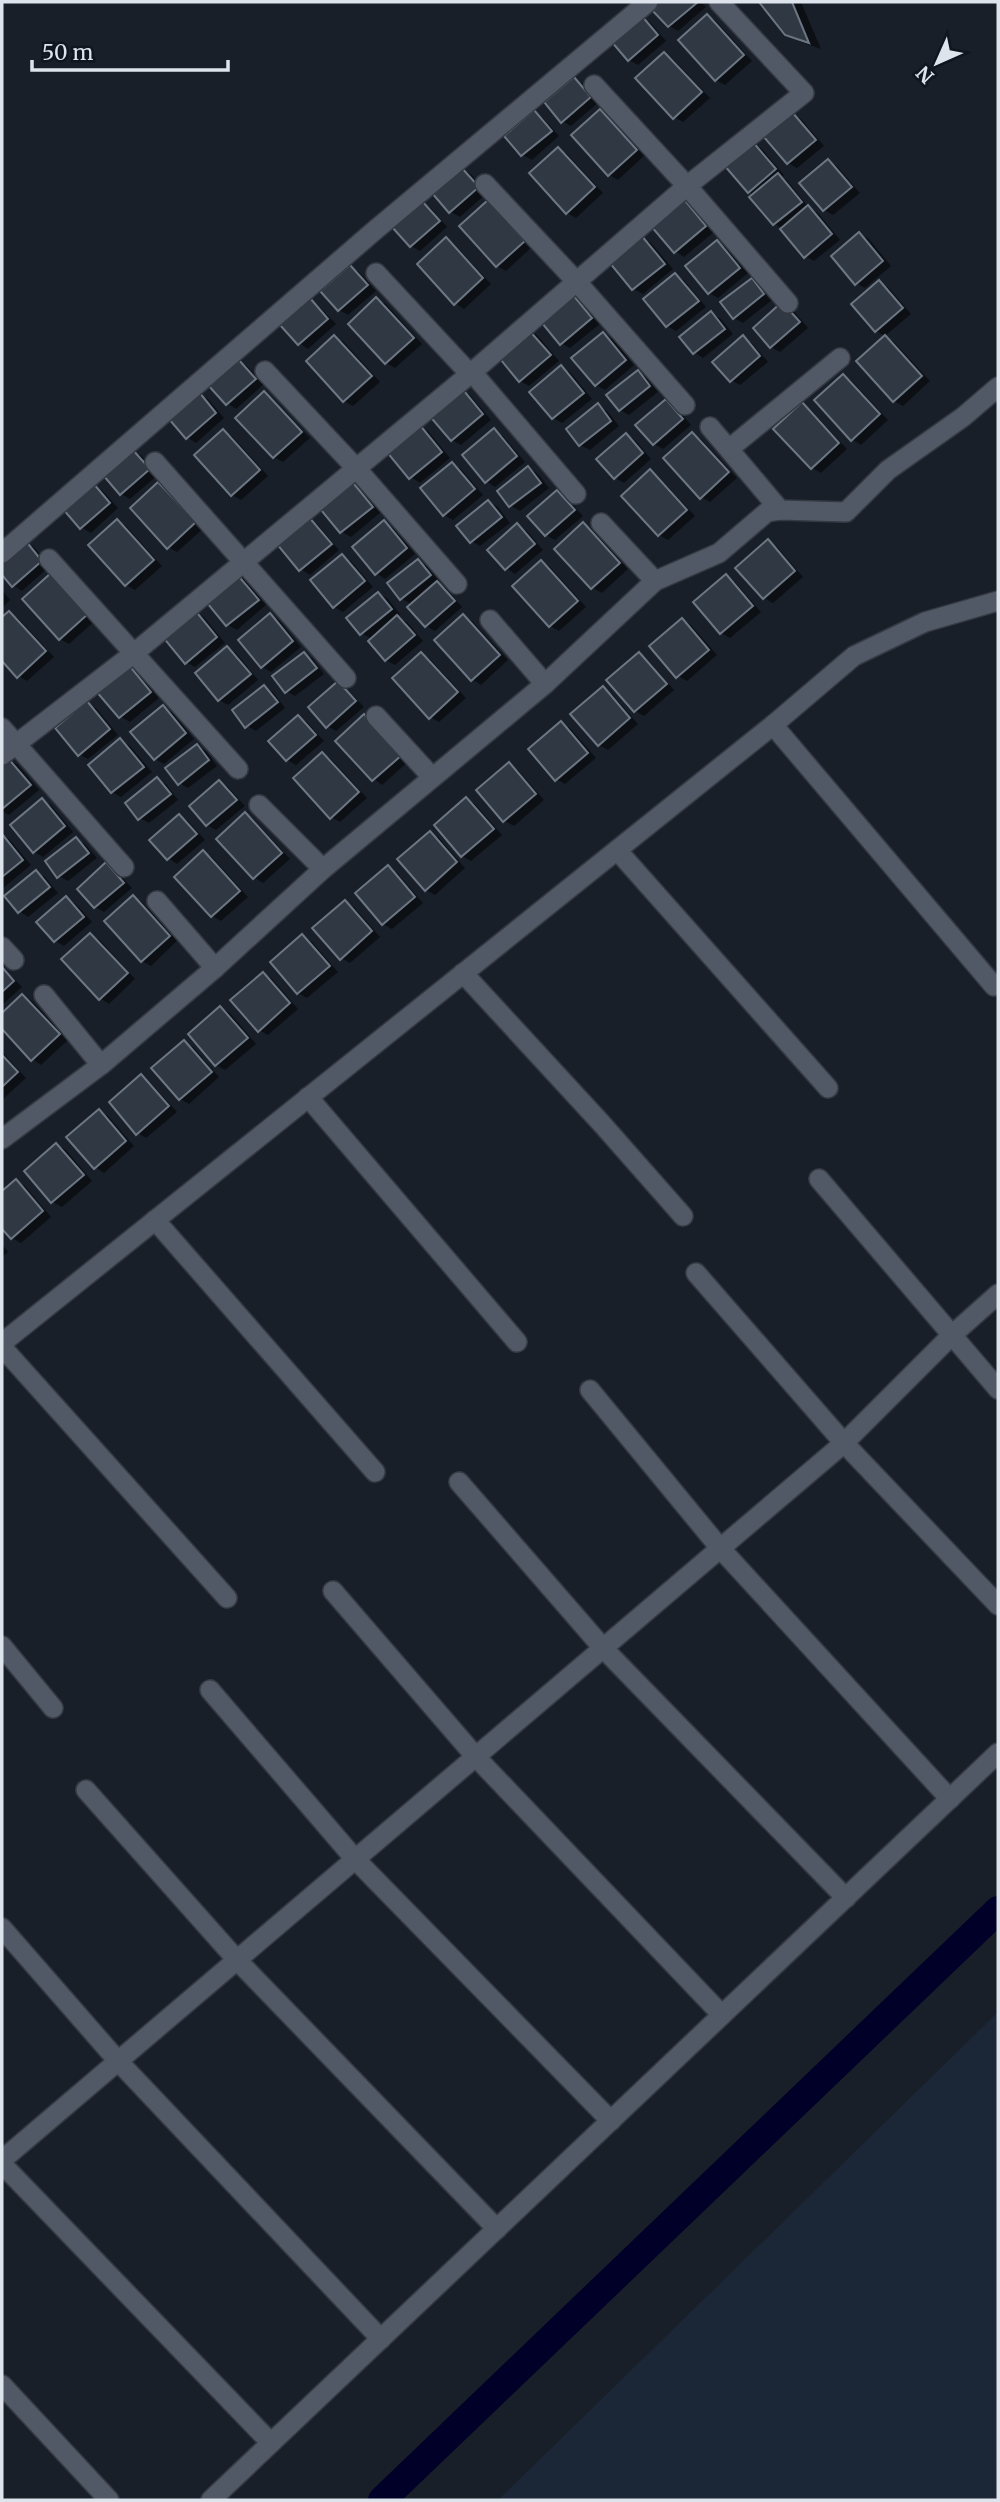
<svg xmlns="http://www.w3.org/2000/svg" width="1000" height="2502" viewBox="0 0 1000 2502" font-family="Merriweather,serif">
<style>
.built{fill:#1b2736}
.shadow{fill:#0007}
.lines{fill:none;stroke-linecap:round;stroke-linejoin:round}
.canal{stroke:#000028;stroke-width:28}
.building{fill:#2f3843;stroke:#6d7783;stroke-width:2}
.minor-casing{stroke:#343942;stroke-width:22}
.minor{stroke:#505965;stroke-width:19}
</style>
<rect width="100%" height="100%" fill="#181f29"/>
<path class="built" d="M998,2012V2500H498L532,2467Z"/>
<g class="shadow">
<path d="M660,2H701L706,7L678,31L669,26L653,8Z"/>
<path d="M761,2H801L821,49L801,42L786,34Z"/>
<path d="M707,16L716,21L752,61L725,85L716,80Z"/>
<path d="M641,17L650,22L666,41L638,65L629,60Z"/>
<path d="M664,54L673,59L710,98L683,122L674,117Z"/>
<path d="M574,79L583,84L599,102L571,126L562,121Z"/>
<path d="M600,111L609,116L645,155L618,180L609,175Z"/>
<path d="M534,113L543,118L559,136L532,160L523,155L506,136Z"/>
<path d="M792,114L801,119L824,146L797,168L788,163Z"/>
<path d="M752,143L761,148L784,175L782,177L787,180L809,208L818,213L840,240L814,261L805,256L783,229L775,224L752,197L754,195L749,192Z"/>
<path d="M558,149L567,154L603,193L576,218L567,213Z"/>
<path d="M828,161L837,166L860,193L833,215L824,210Z"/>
<path d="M462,169L471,174L487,193L460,217L451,212L434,193Z"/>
<path d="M683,200L692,205L714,232L684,257L675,251Z"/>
<path d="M488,202L533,246L506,271L497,266Z"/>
<path d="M422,203L431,208L447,227L420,251L411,246Z"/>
<path d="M860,234L869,239L891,266L865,288L856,283Z"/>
<path d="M642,237L651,243L673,269L643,294L634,289Z"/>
<path d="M446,240L455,245L491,284L464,309L455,303Z"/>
<path d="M717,242L726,247L748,273L718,298L709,293Z"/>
<path d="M350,267L359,272L376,291L348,315L339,310Z"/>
<path d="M675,275L684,280L706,307L676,331L667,326Z"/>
<path d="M752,280L761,285L772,300L743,323L734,318Z"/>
<path d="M879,282L888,287L911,314L885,336L876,331Z"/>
<path d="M569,292L578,297L600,324L570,348L561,343Z"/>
<path d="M377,299L386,304L422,344L395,368L386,363Z"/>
<path d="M310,301L319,306L336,324L308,349L299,343Z"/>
<path d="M792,309L808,328L780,352L771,347Z"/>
<path d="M712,313L721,319L733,334L703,358L694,352Z"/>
<path d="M528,330L537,335L559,361L529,386L520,381Z"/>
<path d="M604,334L613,339L634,365L605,390L596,385Z"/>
<path d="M335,337L344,342L380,382L353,406L344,401Z"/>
<path d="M743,337L752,343L768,362L740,385L731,380Z"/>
<path d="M885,337L894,342L930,381L903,406L894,401Z"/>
<path d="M238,361L247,366L264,384L236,409L227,403Z"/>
<path d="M561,367L570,372L592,399L562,423L553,418L531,392Z"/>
<path d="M638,372L647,378L658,392L629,415L620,410Z"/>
<path d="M843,376L852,381L888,420L861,445L852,439Z"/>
<path d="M460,389L469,394L491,420L461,445L452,440Z"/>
<path d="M265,393L273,399L310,438L283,462L274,457Z"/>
<path d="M199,394L208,399L224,418L196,443L187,437Z"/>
<path d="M666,401L675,406L691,425L663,449L654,444L638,425Z"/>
<path d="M802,405L811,410L847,449L821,473L812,468Z"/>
<path d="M598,406L607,411L619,426L590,450L580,445Z"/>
<path d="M419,426L428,431L450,458L420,483L411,477Z"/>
<path d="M494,430L503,436L525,462L495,487L486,481Z"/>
<path d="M223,431L232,436L268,476L241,500L232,495Z"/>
<path d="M692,434L701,439L737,478L710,502L701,497Z"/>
<path d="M626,435L635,440L651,459L624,483L615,478Z"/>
<path d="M133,451L142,456L158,475L130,499L121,494Z"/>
<path d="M452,464L461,469L483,495L453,520L444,515Z"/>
<path d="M529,468L538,474L549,488L520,511L511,506L499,491Z"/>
<path d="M650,472L659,477L695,516L668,540L659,535L623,496Z"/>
<path d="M350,481L359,486L381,512L351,537L342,532L320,506Z"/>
<path d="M159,484L168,489L204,528L177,552L168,547Z"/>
<path d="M93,485L102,490L118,508L91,533L82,528Z"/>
<path d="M557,492L566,497L583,516L555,540L546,535Z"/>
<path d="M489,502L498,507L510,523L480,546L471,541Z"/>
<path d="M308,518L317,524L339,550L310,575L301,569Z"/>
<path d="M117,521L126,526L162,566L135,590L126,585L90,546Z"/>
<path d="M384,522L393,528L415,554L385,579L376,573Z"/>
<path d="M583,524L592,529L628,569L602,593L593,588L557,549Z"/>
<path d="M518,526L527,531L543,550L515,574L506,568Z"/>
<path d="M768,541L777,547L803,577L773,603L764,598L738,568Z"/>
<path d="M25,542L34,547L50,566L22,591L13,585L2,572V563Z"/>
<path d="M342,556L351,561L373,587L343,612L334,607Z"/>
<path d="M418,561L427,566L439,581L436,583L446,588L462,607L435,631L426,626L412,605L401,598Z"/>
<path d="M541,562L550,567L586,607L559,631L550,626L515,587Z"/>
<path d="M235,574L244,579L266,605L237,630L228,625L205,599Z"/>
<path d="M726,576L735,582L761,612L730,638L721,633L695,603Z"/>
<path d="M60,580L96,620L69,644L60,639L24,599Z"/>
<path d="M2,590L10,600L2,608Z"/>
<path d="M379,594L388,599L400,614L397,617L407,622L423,641L395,665L386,660L372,639L361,633Z"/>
<path d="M194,611L203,616L225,643L195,667L186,662Z"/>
<path d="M9,613L18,618L54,657L27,681L18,676L2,658V620Z"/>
<path d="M270,615L279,620L301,647L271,672L262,667Z"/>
<path d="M463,616L472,621L508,660L481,685L472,679Z"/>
<path d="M682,620L691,625L717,655L687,681L678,676Z"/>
<path d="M228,648L237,654L258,680L228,705L219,700Z"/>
<path d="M304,654L313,659L324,674L295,696L286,691Z"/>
<path d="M421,654L430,659L466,698L439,722L430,717Z"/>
<path d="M639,655L648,660L674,690L644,716L635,711Z"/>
<path d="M128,666L137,671L159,698L130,722L121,717L98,691Z"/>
<path d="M338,683L347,689L364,707L336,731L327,726Z"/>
<path d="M264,687L273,692L285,708L256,731L247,726Z"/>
<path d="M603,688L612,694L638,724L608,750L599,745Z"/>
<path d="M87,703L96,708L118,735L88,759L79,754Z"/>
<path d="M163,707L172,712L194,739L164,764L155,759Z"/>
<path d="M365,716L409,761L382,785L374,779Z"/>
<path d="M298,717L307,722L324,741L296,765L287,760L271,741Z"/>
<path d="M561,723L570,728L596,758L565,784L556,779Z"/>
<path d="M121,740L130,746L152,772L121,797L112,792Z"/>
<path d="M197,746L206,751L217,766L188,788L179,783Z"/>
<path d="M323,754L331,759L367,798L340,822L331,817Z"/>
<path d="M8,759L17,764L39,790L9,815L2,811V764Z"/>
<path d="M509,764L518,770L544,800L514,826L505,821L478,791Z"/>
<path d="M157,779L166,784L178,800L149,823L140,818Z"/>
<path d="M219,782L228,787L245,806L216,830L207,825L191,806Z"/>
<path d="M466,799L475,804L502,835L471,861L462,856Z"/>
<path d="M42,800L51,805L73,832L43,857L34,852Z"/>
<path d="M245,814L254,820L290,859L263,883L255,878L218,839Z"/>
<path d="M179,816L188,821L205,840L177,864L168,858Z"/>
<path d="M430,833L439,838L465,868L435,895L426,890Z"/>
<path d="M2,835L9,839L31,865L2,889Z"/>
<path d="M76,839L85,844L97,858L68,881L59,876Z"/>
<path d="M203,852L212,857L248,897L221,921L212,916L176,877Z"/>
<path d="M106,865L115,870L132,888L104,912L95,907Z"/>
<path d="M388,868L397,873L423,903L392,929L383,924L357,894Z"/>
<path d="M36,872L45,877L58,893L28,917L19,911Z"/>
<path d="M133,897L142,902L177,941L151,966L142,961Z"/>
<path d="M67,898L76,904L92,922L64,946L55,941Z"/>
<path d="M345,902L354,907L380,937L350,963L341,958Z"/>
<path d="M91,935L100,940L135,979L109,1004L100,998Z"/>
<path d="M303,937L312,942L338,972L307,998L298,993L272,963Z"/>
<path d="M2,966L22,987L2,1005Z"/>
<path d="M263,974L272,979L298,1009L268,1035L259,1030Z"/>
<path d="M23,996L32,1001L68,1040L41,1065L32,1059L2,1026V1015Z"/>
<path d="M221,1008L230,1013L256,1044L225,1070L216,1065Z"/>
<path d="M184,1042L193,1047L219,1077L189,1104L180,1099Z"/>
<path d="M2,1052L26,1078L2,1100Z"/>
<path d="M142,1077L150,1082L177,1112L146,1138L138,1133Z"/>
<path d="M99,1111L108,1116L134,1146L104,1173L95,1167Z"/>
<path d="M57,1145L66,1150L92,1181L62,1207L53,1202L26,1172Z"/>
<path d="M16,1181L25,1186L51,1217L21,1243L12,1238L2,1226V1194Z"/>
<path d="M2,1244L8,1252L2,1257Z"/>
</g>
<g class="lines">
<path class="canal" d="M382,2500L998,1910"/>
</g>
<g class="building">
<path d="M657,2H698L668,27L650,8Z"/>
<path d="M759,2H792L809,43L785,35Z"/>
<path d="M707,14L744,55L715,81L678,40Z"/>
<path d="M641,15L658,35L628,61L611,41Z"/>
<path d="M664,52L702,92L673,119L635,78Z"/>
<path d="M574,77L591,97L561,123L544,102Z"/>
<path d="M600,109L637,150L608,176L571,135Z"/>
<path d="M534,110L552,131L521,156L504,136Z"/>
<path d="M792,112L816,140L787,164L763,136Z"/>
<path d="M752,141L776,169L748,193L724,165Z"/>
<path d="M558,147L595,187L566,214L529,173Z"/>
<path d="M828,159L852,187L823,211L799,183Z"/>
<path d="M461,167L479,187L449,213L432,193Z"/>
<path d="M778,173L802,202L773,225L749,197Z"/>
<path d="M683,198L706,226L674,253L650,225Z"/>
<path d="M488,200L525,241L496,267L459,226Z"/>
<path d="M422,201L440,221L410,247L392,227Z"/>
<path d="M808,205L832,234L804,258L780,229Z"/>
<path d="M859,232L883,261L855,285L831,256Z"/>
<path d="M641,235L665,264L632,290L609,262Z"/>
<path d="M446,237L483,278L454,305L417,264Z"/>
<path d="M717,240L740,268L708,294L685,266Z"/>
<path d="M350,265L368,285L338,311L320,291Z"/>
<path d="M675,273L699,301L666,327L643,299Z"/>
<path d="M752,278L764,294L733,319L720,302Z"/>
<path d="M879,280L903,308L875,332L851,304Z"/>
<path d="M569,290L592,318L560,345L537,317Z"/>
<path d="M376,297L414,338L385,364L348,324Z"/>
<path d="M310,298L328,319L298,345L280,325Z"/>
<path d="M782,302L800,322L770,348L753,328Z"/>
<path d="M711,311L725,329L693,354L679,337Z"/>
<path d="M527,328L551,355L519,382L496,354Z"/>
<path d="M603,332L626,360L595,386L571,358Z"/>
<path d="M334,335L372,376L343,402L306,361Z"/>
<path d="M743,335L760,356L730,382L712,362Z"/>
<path d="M885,335L922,376L893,402L856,361Z"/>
<path d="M238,359L256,379L226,405L208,385Z"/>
<path d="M561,365L584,393L552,419L529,392Z"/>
<path d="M638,370L650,386L619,411L606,395Z"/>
<path d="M843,374L880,414L851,441L814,400Z"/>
<path d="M460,386L483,414L451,441L427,413Z"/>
<path d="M264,391L302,432L273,458L235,418Z"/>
<path d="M199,392L216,413L186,439L169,419Z"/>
<path d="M666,399L683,419L653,445L635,425Z"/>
<path d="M802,402L839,443L811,469L773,429Z"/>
<path d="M598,403L611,421L579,446L566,429Z"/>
<path d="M419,424L442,452L409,479L386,451Z"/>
<path d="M494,428L517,456L485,483L462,455Z"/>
<path d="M223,429L260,470L231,496L194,455Z"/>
<path d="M692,432L729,472L700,499L663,458Z"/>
<path d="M626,433L643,453L614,479L596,459Z"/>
<path d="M132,449L150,469L120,495L103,475Z"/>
<path d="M452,462L475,489L443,516L420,488Z"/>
<path d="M528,466L541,483L509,507L497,491Z"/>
<path d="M650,469L687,510L658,536L621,496Z"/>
<path d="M350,479L373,507L340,533L317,505Z"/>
<path d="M158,482L196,522L167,549L130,508Z"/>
<path d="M93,483L110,503L80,529L63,509Z"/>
<path d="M557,490L575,510L545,536L527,516Z"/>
<path d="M488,500L502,517L470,543L456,526Z"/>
<path d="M308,516L332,544L299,571L276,543Z"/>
<path d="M117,519L154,560L125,586L88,545Z"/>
<path d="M384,520L407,548L375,575L352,547Z"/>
<path d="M583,522L620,563L591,589L554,549Z"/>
<path d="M517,523L535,544L505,570L487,550Z"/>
<path d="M768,539L795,571L763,599L735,568Z"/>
<path d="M25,540L42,561L12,587L2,575V560Z"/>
<path d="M342,554L365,581L333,608L310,580Z"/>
<path d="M418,559L431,575L400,600L387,583Z"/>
<path d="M541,560L578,601L549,627L512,586Z"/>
<path d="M235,572L259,600L226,626L203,598Z"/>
<path d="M51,573L88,614L59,640L22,599Z"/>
<path d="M726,574L753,606L720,634L693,602Z"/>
<path d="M437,581L455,601L425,627L407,607Z"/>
<path d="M378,592L392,609L360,635L346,618Z"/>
<path d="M194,609L217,637L185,664L162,636Z"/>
<path d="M9,611L46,651L17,678L2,661V617Z"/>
<path d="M270,613L293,641L261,668L238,640Z"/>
<path d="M463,614L500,655L471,681L434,640Z"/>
<path d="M397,615L415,635L385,661L368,641Z"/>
<path d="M682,618L709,650L676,678L649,646Z"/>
<path d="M227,646L251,674L218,701L195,673Z"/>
<path d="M304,652L317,668L285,693L272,676Z"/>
<path d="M421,652L458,692L429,719L392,678Z"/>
<path d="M639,652L667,684L634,712L606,680Z"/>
<path d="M128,664L151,692L119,718L96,691Z"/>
<path d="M338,681L356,701L326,728L308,707Z"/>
<path d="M264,685L278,702L245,728L232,710Z"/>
<path d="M603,686L630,718L598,746L570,714Z"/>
<path d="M87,701L110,729L78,756L55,728Z"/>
<path d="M163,705L186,733L154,760L130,732Z"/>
<path d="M364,714L402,755L372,781L335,741Z"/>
<path d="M298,715L316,735L286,761L268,741Z"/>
<path d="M561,721L588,753L555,781L528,749Z"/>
<path d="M120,738L144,767L111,793L88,765Z"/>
<path d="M197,744L209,760L178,785L165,768Z"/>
<path d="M322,752L359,792L330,819L293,778Z"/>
<path d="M7,757L31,785L2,809V762Z"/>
<path d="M509,762L536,794L503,822L476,790Z"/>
<path d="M157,777L171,794L138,820L125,803Z"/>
<path d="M219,780L237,800L206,826L189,806Z"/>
<path d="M466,797L494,829L461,857L434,825Z"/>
<path d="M42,798L65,826L33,853L10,825Z"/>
<path d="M245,812L282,853L253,879L216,839Z"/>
<path d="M179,814L197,834L167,860L149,840Z"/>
<path d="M430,831L457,862L425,891L397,859Z"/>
<path d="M2,834L23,860L2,877Z"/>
<path d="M76,837L89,853L57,878L45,861Z"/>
<path d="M203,850L240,891L211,917L174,877Z"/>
<path d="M106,862L124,883L94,908L77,889Z"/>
<path d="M388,865L415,897L382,925L355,893Z"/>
<path d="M36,870L50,887L18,913L4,896Z"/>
<path d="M133,895L170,936L141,962L104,921Z"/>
<path d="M66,896L84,917L54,942L36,922Z"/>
<path d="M345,900L372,931L340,960L312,928Z"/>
<path d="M90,933L128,973L99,1000L61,959Z"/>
<path d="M302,934L330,966L297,994L270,962Z"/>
<path d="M2,967L14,981L2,992Z"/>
<path d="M263,972L290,1003L258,1032L230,1000Z"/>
<path d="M22,994L60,1034L31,1061L2,1029V1013Z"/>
<path d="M220,1006L248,1038L215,1066L188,1034Z"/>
<path d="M184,1040L212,1072L179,1100L151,1068Z"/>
<path d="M2,1055L18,1072L2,1087Z"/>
<path d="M141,1074L169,1106L136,1135L109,1102Z"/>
<path d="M99,1109L126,1141L94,1169L66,1137Z"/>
<path d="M56,1143L84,1175L51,1203L24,1171Z"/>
<path d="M16,1179L43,1211L11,1239L2,1229V1191Z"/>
</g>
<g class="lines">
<defs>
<g id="minor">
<path d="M594,85L687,186L788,303"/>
<path d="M485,184L576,281L685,405"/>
<path d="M376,273L470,374"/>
<path d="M265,371L356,468L457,584"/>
<path d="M472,372L576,494"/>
<path d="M710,427L780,510"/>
<path d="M729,449L840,358"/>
<path d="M155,462L346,678"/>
<path d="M601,523L655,581"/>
<path d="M2,553L374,231L648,2"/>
<path d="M49,559L238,769"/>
<path d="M490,620L545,684"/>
<path d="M376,716L432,777"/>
<path d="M773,725L994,986"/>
<path d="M2,728L124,867"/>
<path d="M2,755L133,654L470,374L687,186L804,93L719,2"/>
<path d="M259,805L323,869"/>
<path d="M617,850L828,1088"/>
<path d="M157,901L215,968"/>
<path d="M2,947L14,960"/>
<path d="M463,973L602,1124L683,1216"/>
<path d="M44,995L101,1065"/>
<path d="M308,1097L517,1342"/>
<path d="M2,1139L101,1065L215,968L323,869L545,684L655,581L719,553L767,512L780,510L846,512L888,470L963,417L998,387"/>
<path d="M819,1179L998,1389"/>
<path d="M155,1220L375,1472"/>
<path d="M696,1273L844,1443L998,1605"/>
<path d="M2,1343L773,725L854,656L925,622L998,601"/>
<path d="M2,1347L227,1598"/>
<path d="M590,1390L720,1548L950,1799"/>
<path d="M459,1482L603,1648L846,1898"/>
<path d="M333,1591L476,1757L722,2015"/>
<path d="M2,1646L53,1708"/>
<path d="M210,1690L355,1859L611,2121"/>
<path d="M86,1790L237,1960L497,2229"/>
<path d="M2,1928L118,2061L381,2339"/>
<path d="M2,2160L844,1443L951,1336L998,1294"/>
<path d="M2,2164L271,2443"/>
<path d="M2,2385L109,2500"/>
<path d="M211,2500L998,1753"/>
</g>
</defs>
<use href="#minor" class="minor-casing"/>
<use href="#minor" class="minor"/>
</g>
<rect width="1000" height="2502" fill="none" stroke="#dee4eb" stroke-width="7"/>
<g transform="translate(937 63) rotate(225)" stroke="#0f1620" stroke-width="5" paint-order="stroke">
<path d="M0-5L12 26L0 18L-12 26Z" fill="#dee4eb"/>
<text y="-10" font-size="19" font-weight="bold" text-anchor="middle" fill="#dee4eb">N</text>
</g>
<path d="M32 60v10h196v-10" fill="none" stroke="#dee4eb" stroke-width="3.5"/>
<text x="42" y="60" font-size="21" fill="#dee4eb" stroke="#0f1620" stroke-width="5" paint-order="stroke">50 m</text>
</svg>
